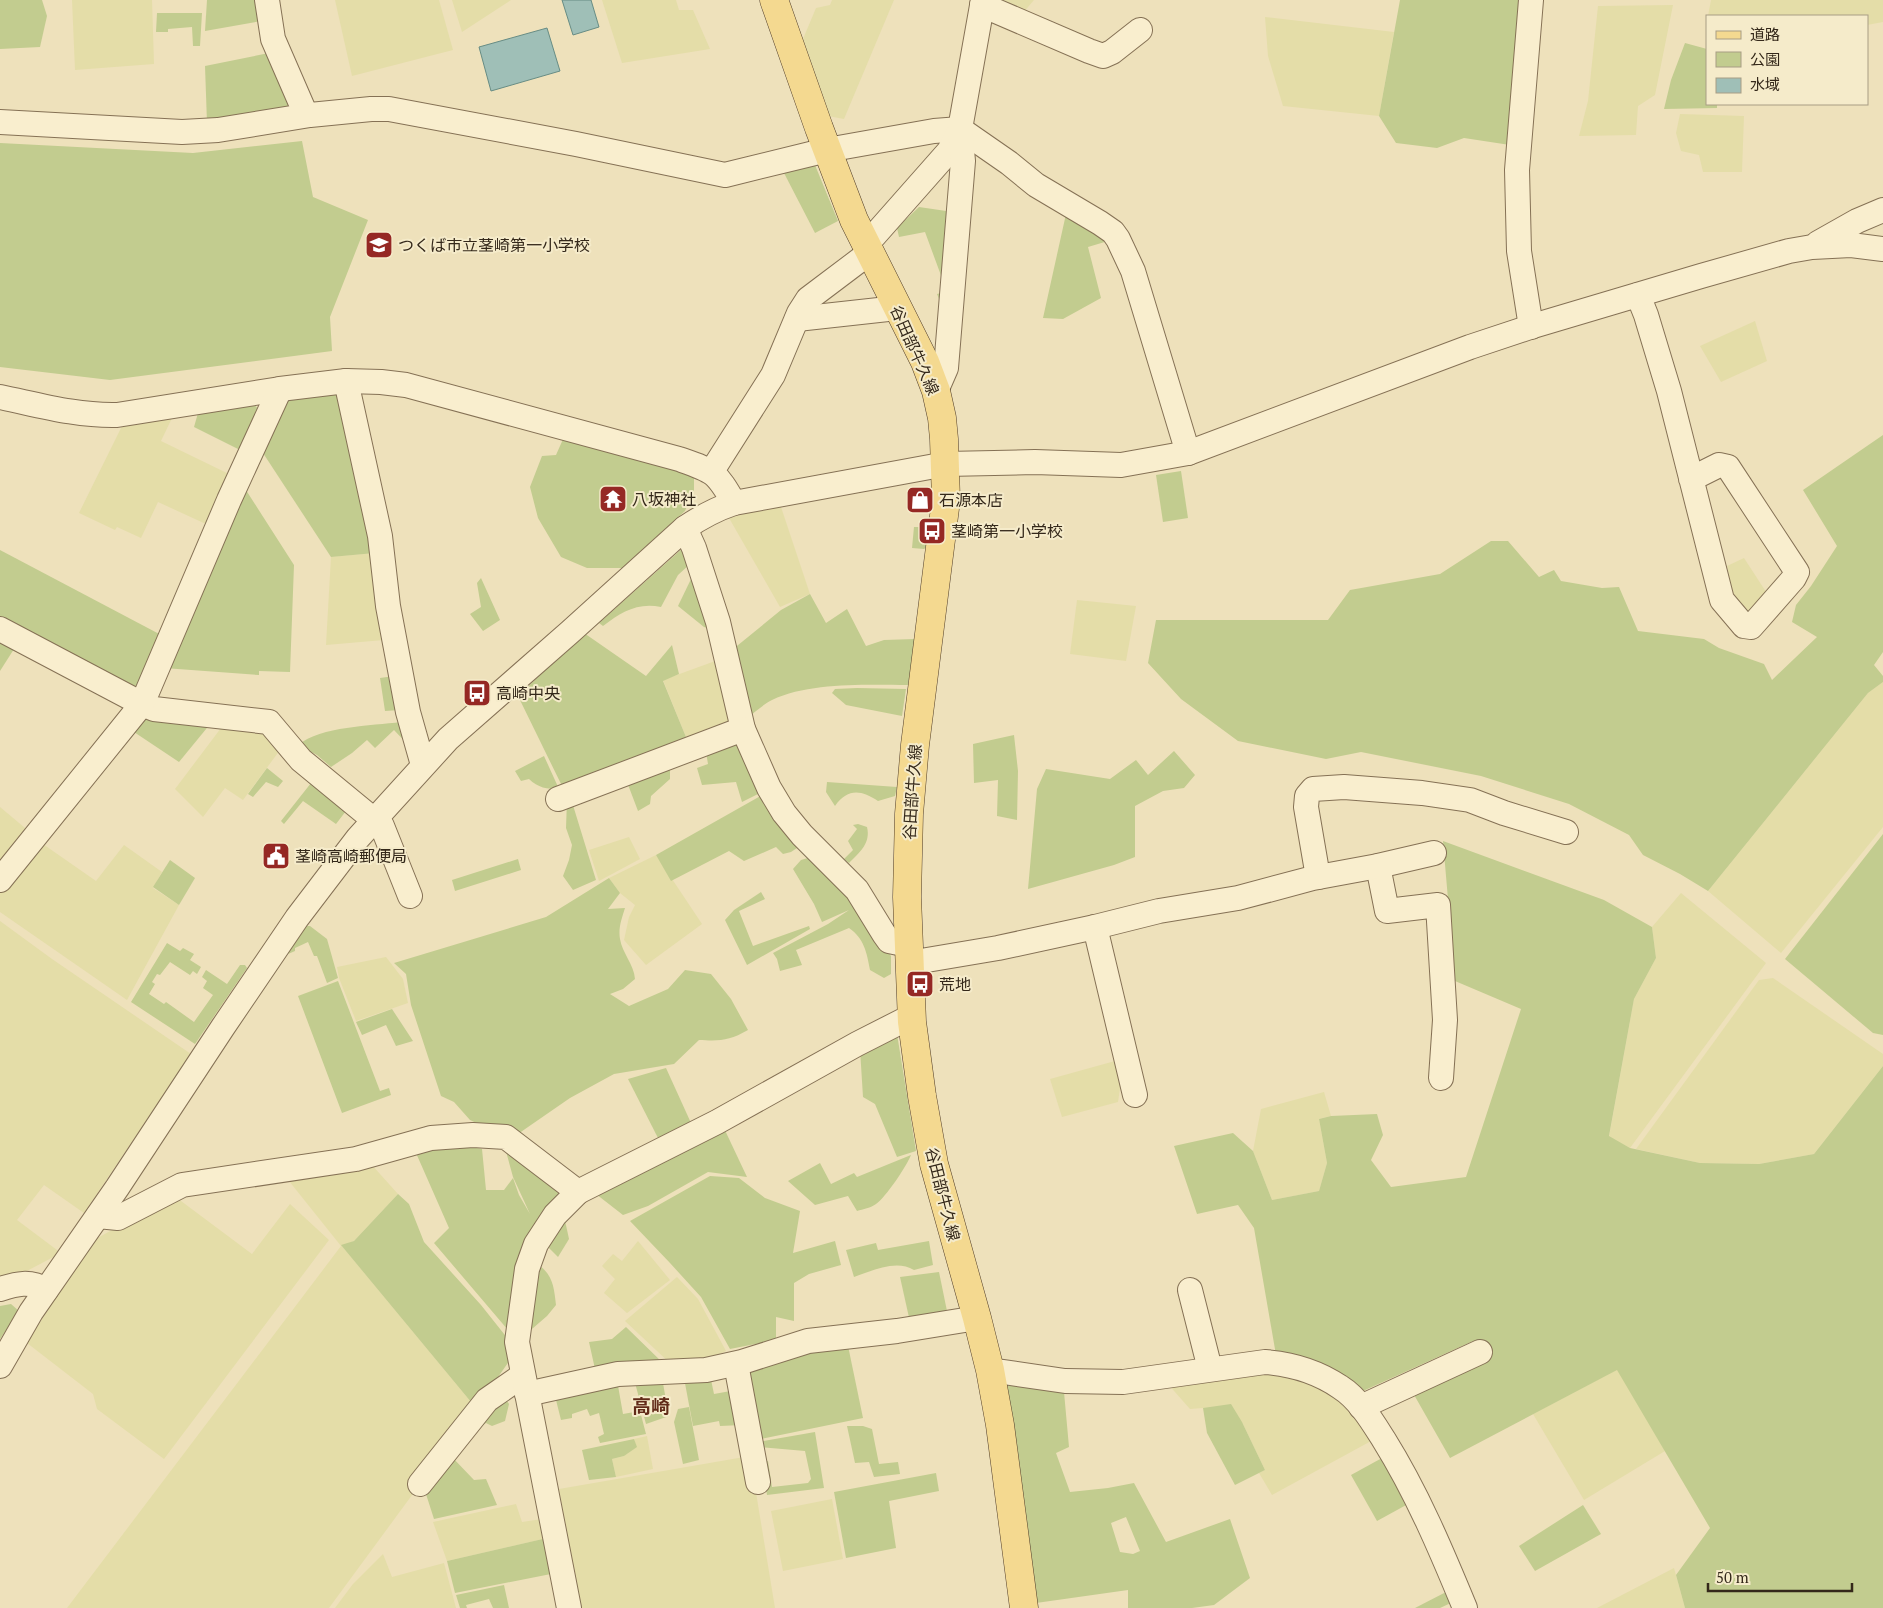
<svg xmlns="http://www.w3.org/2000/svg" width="1883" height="1608" viewBox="0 0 1883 1608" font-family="'PT Serif','Noto Sans JP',serif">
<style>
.farmland{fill:#e4dda8}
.green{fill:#c2cc8f;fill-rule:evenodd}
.water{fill:#9fbfb7;stroke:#678c84}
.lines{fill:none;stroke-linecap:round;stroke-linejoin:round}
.minor-casing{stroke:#857155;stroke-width:26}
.major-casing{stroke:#523e2a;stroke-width:29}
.minor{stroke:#f9eece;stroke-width:24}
.major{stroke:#f4d990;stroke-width:28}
.labels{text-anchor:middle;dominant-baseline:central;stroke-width:4;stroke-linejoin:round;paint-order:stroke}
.poi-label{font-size:16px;fill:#34281a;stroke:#f5ebca;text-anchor:start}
.street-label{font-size:16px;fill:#34281a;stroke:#f5ebca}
.quarter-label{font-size:19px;font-weight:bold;fill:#612b19;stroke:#f5ebca}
</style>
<rect width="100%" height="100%" fill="#eee1bb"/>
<g class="farmland">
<path d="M72,0H152L154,64L75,70Z"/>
<path d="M335,0H439L453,50L352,76Z"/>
<path d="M452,0H511L462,32Z"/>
<path d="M602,0H676L679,10H693L710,49L622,63Z"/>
<path d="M832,0H894L844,119L828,116L803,39L816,8L830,5Z"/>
<path d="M1001,0H1034L1023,13L1003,5Z"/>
<path d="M1711,0H1883V22L1867,25V16H1708Z"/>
<path d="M1673,5L1655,95L1638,106L1636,135L1579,136L1588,101L1598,6Z"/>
<path d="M1265,17L1394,32L1379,116L1283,106L1268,56Z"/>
<path d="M1680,114L1744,116L1742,172H1703L1699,155L1681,151L1676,133Z"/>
<path d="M1755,321L1767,361L1721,382L1700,346Z"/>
<path d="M172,418L161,441L231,475L208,525L158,502L141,538L117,527L115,530L79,513L122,426Z"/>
<path d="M780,504L810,594L780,607L729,518Z"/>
<path d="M375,553L384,640L326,645L331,557Z"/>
<path d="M1744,558L1770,598L1751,617L1733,596L1727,566Z"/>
<path d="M1077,600L1136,606L1126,661L1070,654Z"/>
<path d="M718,660L733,724L688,742L663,680Z"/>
<path d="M1883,682V827L1781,953L1708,891L1868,693Z"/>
<path d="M224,724L270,727L283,746L243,800L225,788L203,817L175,789Z"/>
<path d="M0,807L31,833L0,870Z"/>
<path d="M629,837L640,859L599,881L589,850Z"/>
<path d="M40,842L96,881L124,845L162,872L153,888L179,905L127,1000L0,912V890Z"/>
<path d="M656,855L702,924L646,965L624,940L629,917L635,905L620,893L609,878Z"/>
<path d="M1681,893L1766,963L1630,1148L1609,1137L1634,999L1656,958L1652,927Z"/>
<path d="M0,921L52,959L191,1054L84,1213L44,1185L17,1220L61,1253L23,1273L0,1280Z"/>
<path d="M386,957L403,979L408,1003L356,1021L339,978L337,967Z"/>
<path d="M1773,978L1883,1054V1066L1814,1154L1759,1164L1700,1163L1636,1149L1759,980Z"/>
<path d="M1115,1061L1121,1082L1118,1102L1062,1117L1050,1079Z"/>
<path d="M1324,1092L1331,1116L1319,1119L1327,1163L1319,1191L1272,1200L1253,1151L1261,1109Z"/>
<path d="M371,1164L398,1194L354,1241L342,1246L476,1408L329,1608H67L341,1246L285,1176Z"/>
<path d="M177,1198L252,1254L290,1204L329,1240L164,1459L97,1409L93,1394L27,1343L70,1275L96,1239L147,1210Z"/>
<path d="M638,1241L670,1280L627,1313L604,1293L615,1279L602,1266L613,1254L622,1261Z"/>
<path d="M677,1277L698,1299L726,1351L703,1362L672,1365L625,1321Z"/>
<path d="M1618,1369L1665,1451L1584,1500L1533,1414Z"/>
<path d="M1283,1371L1338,1395L1373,1440L1272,1495L1259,1473L1265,1470L1243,1424L1203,1408L1190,1409L1167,1383Z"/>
<path d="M647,1436L653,1469L616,1477L612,1459L624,1456L636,1447L634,1439Z"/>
<path d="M750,1456L775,1608H580L559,1489Z"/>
<path d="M832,1499L843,1559L783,1571L771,1511Z"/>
<path d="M516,1504L522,1522L542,1519L547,1538L447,1561L433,1522Z"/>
<path d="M383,1554L392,1577L444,1563L456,1608H335L353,1584Z"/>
<path d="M1674,1568L1685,1608H1597Z"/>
</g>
<g class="green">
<path d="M0,0H42L47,16L40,47L0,49Z"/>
<path d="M207,0H259L261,21L205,31Z"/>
<path d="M1400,0H1525L1510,145L1464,138L1437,148L1396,143L1379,116Z"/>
<path d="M157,13H202L200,46H193L192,27L168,29V32H156Z"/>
<path d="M1685,43L1707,49V104H1717V108L1664,109L1671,80Z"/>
<path d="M269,53L293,109L207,123L205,66Z"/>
<path d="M302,141L313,197L368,220L330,317L332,351L110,380L0,367V143L193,153Z"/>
<path d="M815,165L838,221L815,233L784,173Z"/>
<path d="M919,207L953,212L946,308L943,309L937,294L945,292L946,289L925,232L899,237L897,228Z"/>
<path d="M1066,214L1108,241L1088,247L1101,298L1063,319L1043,318Z"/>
<path d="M335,393L341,398L375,553L331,557L263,453L283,401Z"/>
<path d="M255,405L261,413L242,451L194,427L198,413Z"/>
<path d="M1883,435V652L1874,665L1883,676V682L1868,693L1708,891L1680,874L1643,855L1629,835L1569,804L1481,776L1361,752L1326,759L1238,741L1181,699L1148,663L1156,620H1328L1350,590L1440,574L1491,541H1508L1539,577L1554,570L1561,581L1602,588L1619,587L1638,631L1704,639L1719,648L1764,664L1772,680L1817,637L1792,622L1796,605L1811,586L1837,546L1803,490Z"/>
<path d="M564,437L610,448L694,476V491L685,511L622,568H587L561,557L538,518L530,487L542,456L556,455Z"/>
<path d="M1181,471L1188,518L1163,522L1156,475Z"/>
<path d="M244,487L294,565L290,672L259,671V675L164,668Z"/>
<path d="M914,527H928L927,547L924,549L912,548Z"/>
<path d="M683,548L690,564L678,575L661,607C638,602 621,612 603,626L599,623Z"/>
<path d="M0,550L163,636L138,697L0,622Z"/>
<path d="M692,577L711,629L704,627L678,606Z"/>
<path d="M481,578L500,620L483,631L470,614L481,607L477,583Z"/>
<path d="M810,594L826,623L847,609L866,646L884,640L915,639L908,685C867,685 810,682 772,700C764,704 755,712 747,718L732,650L781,610Z"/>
<path d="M584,633L646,676L672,645L679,674L663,681L688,742L563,788L518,696Z"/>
<path d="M0,640L14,649L0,671Z"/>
<path d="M394,676L400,710L385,711L380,678Z"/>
<path d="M857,688L906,689L902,716L846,705L832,693L835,689Z"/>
<path d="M150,715L211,723L179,762L131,730L132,727Z"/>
<path d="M401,722L413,750L394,730L375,748L367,740L352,753L331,767L317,755L298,745C321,726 371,726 401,722Z"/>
<path d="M1014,735L1018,771L1017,820L997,816L998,780L974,783L973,744Z"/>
<path d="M736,741L762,792L742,802L736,782L702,785L697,768L708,764L706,752Z"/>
<path d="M1174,751L1195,775L1184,788L1163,791L1135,806V857L1114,865L1028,889L1037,789L1046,769L1110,779L1136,760L1148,775Z"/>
<path d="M544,756L559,789C547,789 538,788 529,779L521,781L515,771Z"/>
<path d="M670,767V779L651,796L650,804L638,811L627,782Z"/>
<path d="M267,768L283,781L278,787L266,782L253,797L248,794Z"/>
<path d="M315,778L349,807L336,824L303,801L284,824L281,821Z"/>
<path d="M827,782L897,787L895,796L878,801C861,790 848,788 835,806L826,792Z"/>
<path d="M764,794L798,842L797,848L791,852L783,854L776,847L744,861L729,851L671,881L656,855Z"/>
<path d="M567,800L572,802L596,880L573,890L563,876L569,860L572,845L566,828Z"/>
<path d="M858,824L867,827C871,843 860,852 849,863L844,859L853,850L848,841L857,829L853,825Z"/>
<path d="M1883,834V1035L1873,1033L1785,959Z"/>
<path d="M1443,841L1604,900L1652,927L1656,958L1634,999L1609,1136L1630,1148L1700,1163L1759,1164L1814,1154L1883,1066V1608H1685L1676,1575L1710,1528L1617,1370L1450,1458L1413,1393L1481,1360L1473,1341L1363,1391L1276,1355L1254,1228L1238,1205L1197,1214L1174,1146L1233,1133L1253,1151L1272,1200L1319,1191L1327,1163L1319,1119L1331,1116L1377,1114L1383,1135L1371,1160L1391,1187L1466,1177L1521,1009L1455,981Z"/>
<path d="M811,857L858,909L891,956V974L884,978L870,970C867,953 864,938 849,928L796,950L802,965L780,971L777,959L773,953L828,924L849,910L822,922L814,904L793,869L801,860Z"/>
<path d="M518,859L521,870L455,891L452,880Z"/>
<path d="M170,860L195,878L179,905L153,887Z"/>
<path d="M609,878L620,893L608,909L625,908C622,918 618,928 620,939C622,953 634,964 635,979L623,989L610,994L629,1006L668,989L685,970L711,974L731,999L748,1030C729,1041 720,1041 699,1040L674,1064L614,1074L570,1098L515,1136L487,1128L470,1120L454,1102L441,1096L411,1005L406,974L394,963L546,917Z"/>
<path d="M761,892L765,899L739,911L753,946L809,926L810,929L747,965L725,920L734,910Z"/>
<path d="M306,926H310L327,939L338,978L327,983L317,956H314L308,942L295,948V951L288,954Z"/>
<path d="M167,943L180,951L183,948L194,954L190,960L201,967L197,974L193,971L190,975L170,962L160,975L157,974L152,982L155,984L149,994L164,1004L166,1002L194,1022L213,995L203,988L207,981L202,977L206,970L227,984L240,965H245L247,968L195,1044L131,1002Z"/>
<path d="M338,981L380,1091L389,1088L391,1095L342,1113L298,996Z"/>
<path d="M392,1009L413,1041L396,1046L386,1025L362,1035L356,1022Z"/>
<path d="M897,1034L916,1151L897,1157L875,1104L863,1097L860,1049Z"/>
<path d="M666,1068L691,1123L658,1138L628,1079Z"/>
<path d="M722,1124L747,1177L708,1172L648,1206L623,1215L596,1194Z"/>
<path d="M504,1144L563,1185L508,1330L434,1243L449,1228L416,1153L458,1145L482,1149L486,1190H504L513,1178L519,1195L530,1214L513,1177Z"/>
<path d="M911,1155C906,1167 886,1197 876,1204C871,1208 863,1209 857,1211L848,1196L815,1205L788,1181L820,1163L831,1184L854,1173L857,1177Z"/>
<path d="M710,1176L739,1178L765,1198L800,1211L793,1253L835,1241L841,1265L809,1274L794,1283V1321L776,1317V1340L730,1349L701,1297L670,1263L630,1221Z"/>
<path d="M398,1194L409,1204L424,1242L481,1305L508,1339L510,1360L476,1408L341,1245L354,1241Z"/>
<path d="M564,1216L569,1239L558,1257L544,1243Z"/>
<path d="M929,1241L933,1265L914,1270C896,1259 872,1271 854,1277L846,1250L876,1243L878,1250Z"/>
<path d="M539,1265C553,1276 554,1287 556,1305L547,1316L525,1335Z"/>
<path d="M939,1272L948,1316L910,1322L900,1277Z"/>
<path d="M11,1304L19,1311L0,1339V1306Z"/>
<path d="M626,1327L665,1365L642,1361L595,1369L589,1342L612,1339Z"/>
<path d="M847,1341L863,1418L756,1440L741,1368Z"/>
<path d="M710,1375L714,1394L736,1390L742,1425L720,1426L719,1421L693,1426L684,1378Z"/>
<path d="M662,1378L669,1416L646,1424L634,1379Z"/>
<path d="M617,1380L623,1414L640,1411L646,1434L600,1443L598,1437L604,1434L599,1413L590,1416L587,1409L572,1414V1418L561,1420L555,1396Z"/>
<path d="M1011,1381L1064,1392L1069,1447L1056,1453L1070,1492L1108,1488L1134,1483L1166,1542L1230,1519L1250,1578L1214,1605L1192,1608H1128V1590L1036,1603L1007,1385ZM1126,1517L1140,1551L1133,1554L1120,1552L1111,1523Z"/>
<path d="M507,1401L509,1404L505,1421L492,1426L486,1423L469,1434L486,1408Z"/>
<path d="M1231,1404L1242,1422L1265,1470L1235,1485L1207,1433L1203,1408Z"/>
<path d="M689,1407L699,1460L683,1464L674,1422L678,1409Z"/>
<path d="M847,1426H863L872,1429L879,1464L898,1462L900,1474L874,1477L869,1462L855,1463Z"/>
<path d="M815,1432L824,1488L767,1495L762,1463L768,1461L772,1487L808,1483L811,1479L805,1451L759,1447L758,1442Z"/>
<path d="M634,1439L637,1447L624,1456L612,1459L616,1477L589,1480L582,1450Z"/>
<path d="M451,1456L474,1480L486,1479L497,1505L434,1519L425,1491Z"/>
<path d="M1382,1458L1408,1504L1377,1521L1351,1475Z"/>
<path d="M936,1473L939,1491L889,1501L896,1548L846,1558L834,1492Z"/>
<path d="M1583,1505L1601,1534L1535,1571L1519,1546Z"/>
<path d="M547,1538L556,1573L455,1593L447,1561Z"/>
<path d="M504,1585L509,1608H493L489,1599L466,1605L467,1608H460L456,1595Z"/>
<path d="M1448,1591L1453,1602L1440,1608H1415Z"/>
</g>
<g class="water">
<path d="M562,0H591L599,27L573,35Z"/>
<path d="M547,28L560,71L491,91L479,47Z"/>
</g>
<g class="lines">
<defs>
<g id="minor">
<path d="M267,0L273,39L306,115"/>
<path d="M1531,0L1517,170L1519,251L1531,327"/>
<path d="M982,5L1089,51L1103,56L1112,52L1140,30"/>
<path d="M0,122L182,132L218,130L310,115L371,109H389L576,144L725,175L827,150L934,131L960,129L1009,163L1036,185L1100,223L1113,232L1118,239L1133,271L1188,453"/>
<path d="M1818,243L1857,221L1883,210"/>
<path d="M866,245L949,151L960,129"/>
<path d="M1638,295L1646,315L1669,391L1722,600L1744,626L1751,627L1794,578L1797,572L1728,467L1719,465L1691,479"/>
<path d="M797,319L897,308"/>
<path d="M346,381L380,536L388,606L408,712L423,765"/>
<path d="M936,391L946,368L963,161L960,129L983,0"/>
<path d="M0,397C39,405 77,416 117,415L280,389L346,381L381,382L406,385L679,459C713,471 716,471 734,503"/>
<path d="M712,471L773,375L799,313L808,299L869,253"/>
<path d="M685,528L694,548L718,622L743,729L769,788L784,813L802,835L857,890L884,934L889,941L908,945"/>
<path d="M0,629L142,704L154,709L269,722L301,760L374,820"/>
<path d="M558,799L743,729"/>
<path d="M376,817L382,826L410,896"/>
<path d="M1378,866L1387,911L1438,905L1445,1020L1441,1078"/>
<path d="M1318,877L1306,807L1307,796L1313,789L1344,787L1422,793L1470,800L1504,813L1566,832"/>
<path d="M0,880L142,704L229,500L280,389"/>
<path d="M1095,927L1135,1095"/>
<path d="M909,963L998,948L1095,927L1159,911L1238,898L1313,878L1378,866L1434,853"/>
<path d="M98,1216L118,1218L182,1185L356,1159L431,1138L473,1135L506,1137L578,1192"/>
<path d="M0,1289C16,1284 30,1280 46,1290"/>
<path d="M1190,1290L1210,1369"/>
<path d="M736,1364L758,1482"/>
<path d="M0,1366L31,1312L117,1188L223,1027L297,918L358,838L448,739L570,632L685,528C701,517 716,509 734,503L946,464L1035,462L1121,465L1188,453L1470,347L1533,326L1701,276L1789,251L1812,247L1851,245L1883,249"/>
<path d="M990,1370L1065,1381L1123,1382L1265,1362C1291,1364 1318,1372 1340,1387C1359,1399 1372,1421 1384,1440C1417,1493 1441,1550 1465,1608"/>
<path d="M527,1394L618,1374L706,1370L742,1362L808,1341L897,1331L977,1318"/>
<path d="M1361,1407L1480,1352"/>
<path d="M420,1484L487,1400L523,1375"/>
<path d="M569,1608L517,1342L527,1269L536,1244L555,1215L578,1192L717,1122L857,1044L912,1016"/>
</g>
<path id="major" d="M774,0L819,128L854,220L925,362L936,391L942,418L944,439L946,500L915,745L909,814L907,897L912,1022L922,1096L934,1164L977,1318L990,1370L1000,1425L1024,1608"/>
</defs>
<use href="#minor" class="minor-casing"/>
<use href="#major" class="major-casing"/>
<use href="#minor" class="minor"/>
<use href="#major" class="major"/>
</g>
<defs>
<symbol id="school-square" viewBox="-11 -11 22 22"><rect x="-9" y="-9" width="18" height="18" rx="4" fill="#952824" stroke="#f5ebca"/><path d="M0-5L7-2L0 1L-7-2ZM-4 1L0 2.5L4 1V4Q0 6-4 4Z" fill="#fff"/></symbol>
<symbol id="temple-square" viewBox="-11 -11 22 22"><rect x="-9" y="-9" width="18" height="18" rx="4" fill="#952824" stroke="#f5ebca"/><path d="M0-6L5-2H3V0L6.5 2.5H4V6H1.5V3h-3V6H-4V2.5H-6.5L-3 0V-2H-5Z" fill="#fff"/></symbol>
<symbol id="shop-square" viewBox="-11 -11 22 22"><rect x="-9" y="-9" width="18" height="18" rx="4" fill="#952824" stroke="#f5ebca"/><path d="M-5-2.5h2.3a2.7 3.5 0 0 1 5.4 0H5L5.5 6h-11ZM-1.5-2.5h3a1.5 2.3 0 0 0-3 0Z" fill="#fff"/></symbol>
<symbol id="bus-square" viewBox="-11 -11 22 22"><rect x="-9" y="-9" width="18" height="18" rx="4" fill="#952824" stroke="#f5ebca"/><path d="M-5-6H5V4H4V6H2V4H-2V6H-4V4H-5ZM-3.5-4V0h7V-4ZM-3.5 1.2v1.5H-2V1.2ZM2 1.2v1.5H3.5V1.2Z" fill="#fff"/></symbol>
<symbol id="civic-square" viewBox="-11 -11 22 22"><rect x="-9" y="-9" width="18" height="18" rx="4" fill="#952824" stroke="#f5ebca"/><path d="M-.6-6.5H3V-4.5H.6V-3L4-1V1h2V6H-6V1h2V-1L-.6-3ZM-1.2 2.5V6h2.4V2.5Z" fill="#fff"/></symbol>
</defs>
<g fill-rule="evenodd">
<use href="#school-square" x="363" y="229" width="32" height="32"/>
<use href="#temple-square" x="597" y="483" width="32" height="32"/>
<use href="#shop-square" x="904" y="484" width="32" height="32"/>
<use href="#bus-square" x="916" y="515" width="32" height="32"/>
<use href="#bus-square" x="461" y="677" width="32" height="32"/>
<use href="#civic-square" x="260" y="840" width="32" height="32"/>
<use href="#bus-square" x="904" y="968" width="32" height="32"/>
</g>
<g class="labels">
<g class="poi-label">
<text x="398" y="245">つくば市立茎崎第一小学校</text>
<text x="632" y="499">八坂神社</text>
<text x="939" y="500">石源本店</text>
<text x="951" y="531">茎崎第一小学校</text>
<text x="496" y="693">高崎中央</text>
<text x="295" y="856">茎崎高崎郵便局</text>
<text x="939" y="984">荒地</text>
</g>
<g class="street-label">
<text transform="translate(915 350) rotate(66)">谷田部牛久線</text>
<text transform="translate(912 792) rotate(-86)">谷田部牛久線</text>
<text transform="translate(943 1194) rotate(76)">谷田部牛久線</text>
</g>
<g class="quarter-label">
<text x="651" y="1405">高崎</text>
</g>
</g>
<rect x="1706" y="15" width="162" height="90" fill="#f5ebca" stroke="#a89d84"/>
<rect x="1716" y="31" width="25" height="8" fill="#f4d990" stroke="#a89d84"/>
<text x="1750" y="40" font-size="15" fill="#34281a">道路</text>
<rect x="1716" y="52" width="25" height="15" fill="#c2cc8f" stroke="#a89d84"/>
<text x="1750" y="65" font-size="15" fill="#34281a">公園</text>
<rect x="1716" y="78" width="25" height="15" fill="#9fbfb7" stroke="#a89d84"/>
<text x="1750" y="90" font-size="15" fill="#34281a">水域</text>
<path d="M1708 1583v8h144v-8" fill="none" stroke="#34281a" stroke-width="2.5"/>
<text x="1716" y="1583" font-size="15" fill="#34281a" stroke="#f5ebca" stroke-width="4" paint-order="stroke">50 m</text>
</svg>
